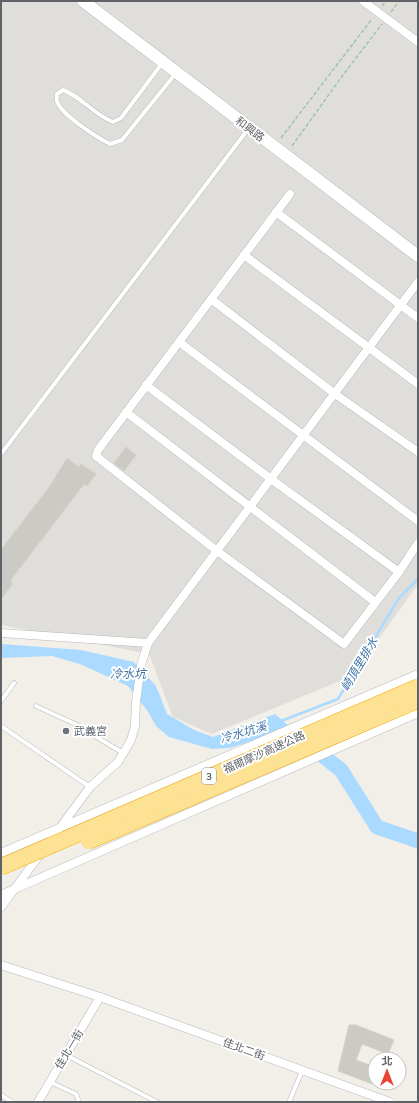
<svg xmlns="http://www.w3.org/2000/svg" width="419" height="1103" viewBox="0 0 419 1103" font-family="Mulish,'Noto Sans TC',sans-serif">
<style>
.industrial{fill:#e0deda}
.water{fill:#aadaff}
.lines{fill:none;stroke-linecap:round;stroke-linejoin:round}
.stream{stroke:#aadaff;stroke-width:2.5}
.river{stroke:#aadaff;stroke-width:15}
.building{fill:#cccac5;stroke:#d6d1c6}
.lane-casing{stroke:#b5b8bc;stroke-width:5}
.street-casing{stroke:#b5b8bc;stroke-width:9}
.secondary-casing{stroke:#b6babf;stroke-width:13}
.path{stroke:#9cc7a9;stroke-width:1.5;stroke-dasharray:4 2;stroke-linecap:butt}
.lane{stroke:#fff;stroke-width:4}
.street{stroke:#fff;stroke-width:8}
.secondary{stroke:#fff;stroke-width:12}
.highway-bridge-casing{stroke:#f9ab00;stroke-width:17;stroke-linecap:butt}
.highway-bridge{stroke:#fde293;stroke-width:16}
.worship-dot{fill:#6b7280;stroke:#fff;stroke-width:1.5}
.labels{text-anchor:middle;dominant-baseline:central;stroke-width:4;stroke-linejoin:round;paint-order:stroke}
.shield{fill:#fff;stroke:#8f9295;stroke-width:1}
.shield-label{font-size:10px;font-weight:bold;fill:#5f6368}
.street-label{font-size:11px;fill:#5f6368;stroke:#fff}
.worship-label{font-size:11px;fill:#5b616d;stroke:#fff;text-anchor:start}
.water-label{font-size:12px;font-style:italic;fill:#4174aa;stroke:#fff}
</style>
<rect width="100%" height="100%" fill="#f1efe8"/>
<path class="industrial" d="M1,1H418V584L352,676L212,734L173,717L149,654L1,625Z"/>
<path class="water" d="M1,644L81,650L134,662L156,686L167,714L194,730L213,737L275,714L289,726L279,732L230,748L212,749L169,737L156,726L147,710L128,686L80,664L52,656L1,658Z"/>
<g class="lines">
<path class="stream" d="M281,721L338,699L399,598L418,579"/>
<path class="river" d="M301,739L341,770L377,827L418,841"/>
</g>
<g class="building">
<path d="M126,447L136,455L124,471L114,463Z"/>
<path d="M67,458L79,467L81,464L96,474L87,486L84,484L10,581L13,583L1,599V550L50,486Z"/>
<path d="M349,1025H356L394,1040L388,1054L362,1044L356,1060L375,1067V1085L338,1071Z"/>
</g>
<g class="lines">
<defs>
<g id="lane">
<path d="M163,62L121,118L113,122C93,114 82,97 63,90L57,94C57,96 56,99 57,101C60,114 98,138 110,144L122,140L176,73"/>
<path d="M1,454L249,128"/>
<path d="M1,701L14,683"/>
<path d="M36,706L75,724L123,753"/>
<path d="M1,726L90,787"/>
<path d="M66,1055L157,1102"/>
<path d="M50,1082L76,1094L79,1102"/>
<path d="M1,1095L12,1102"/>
<path d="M289,1102L302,1071"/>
</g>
<g id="street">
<path d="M363,1L418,42"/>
<path d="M290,194L98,450L96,456L217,551L344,644L399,572L418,543"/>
<path d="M276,212L418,318"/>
<path d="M244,255L418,384"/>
<path d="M211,299L335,394L418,452"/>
<path d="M179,342L418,521"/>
<path d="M146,385L271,479L399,572"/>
<path d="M126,412L375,602"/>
<path d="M1,633L148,643"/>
<path d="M48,844L90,787L118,762L131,740L135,726L136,702L141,665L148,643L418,282"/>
<path d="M1,853L418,674"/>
<path d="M1,895L418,713"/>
<path d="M1,907L41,853"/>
<path d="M1,965L100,997L390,1102"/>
<path d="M38,1102L100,997"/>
</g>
<path id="secondary" d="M83,1L418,256"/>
</defs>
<use href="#lane" class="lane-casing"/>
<use href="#street" class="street-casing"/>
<use href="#secondary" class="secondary-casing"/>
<g class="path">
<path d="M382,6L386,1"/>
<path d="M391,12L399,1"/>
<path d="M281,138L372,19"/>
<path d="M292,146L343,75L382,24"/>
</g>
<use href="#lane" class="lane"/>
<use href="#street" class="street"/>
<use href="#secondary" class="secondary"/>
<defs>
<g id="highway-bridge">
<path d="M89,841L418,700"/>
<path d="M1,867L418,687"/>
</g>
</defs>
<use href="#highway-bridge" class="highway-bridge-casing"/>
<use href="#highway-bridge" class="highway-bridge"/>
</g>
<circle class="worship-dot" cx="66" cy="731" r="4"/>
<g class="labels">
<rect class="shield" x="202" y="768" width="14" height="16" rx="3"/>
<g class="shield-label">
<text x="209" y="776">3</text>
</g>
<g class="street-label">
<text transform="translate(250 129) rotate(37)">和興路</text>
<text transform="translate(264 752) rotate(-24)">福爾摩沙高速公路</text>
<text transform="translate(69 1049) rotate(-59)">佳北一街</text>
<text transform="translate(244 1049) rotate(20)">佳北二街</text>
</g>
<g class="worship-label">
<text x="74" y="731">武義宮</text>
</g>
<g class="water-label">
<text transform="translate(359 664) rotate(-59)">崎頂里排水</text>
<text x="128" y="673">冷水坑</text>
<text transform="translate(243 732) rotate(-16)">冷水坑溪</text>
</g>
</g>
<rect width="419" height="1103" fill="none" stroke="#5f6368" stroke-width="4"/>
<g transform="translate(387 1071)"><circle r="19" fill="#ffffff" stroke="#bfc1c3"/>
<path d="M0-3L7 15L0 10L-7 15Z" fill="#ea4335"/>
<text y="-6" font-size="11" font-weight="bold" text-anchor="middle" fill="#5f6368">北</text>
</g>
</svg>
